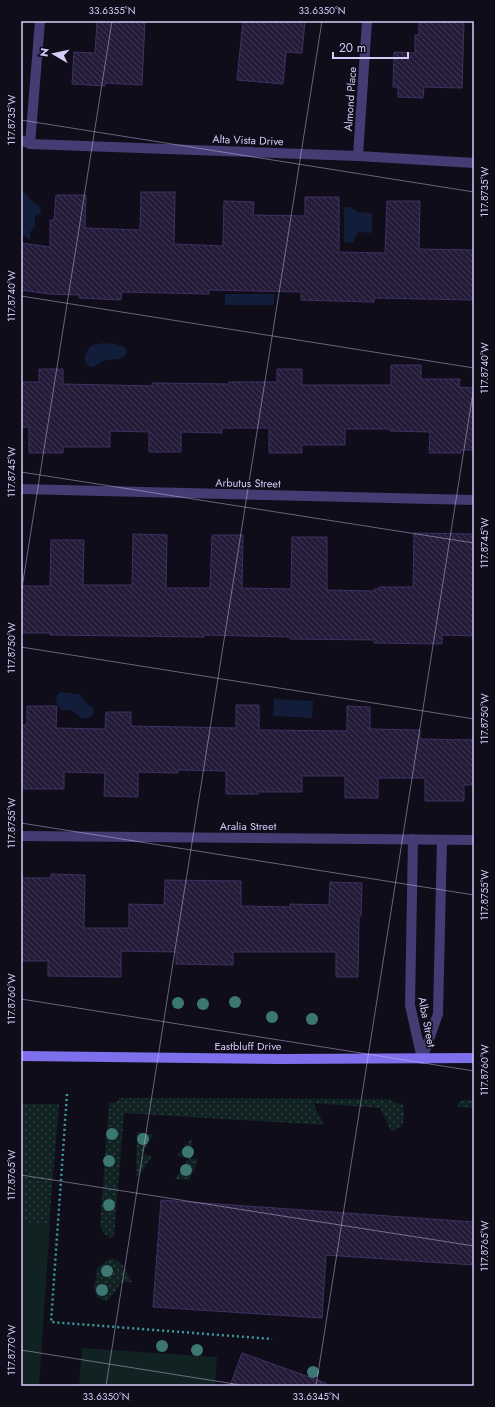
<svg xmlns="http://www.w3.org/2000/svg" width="495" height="1407" viewBox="0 0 495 1407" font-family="Jost,sans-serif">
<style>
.grass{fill:url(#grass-dots)}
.pitch{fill:#112223}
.water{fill:#111d39}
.building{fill:url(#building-back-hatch);stroke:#3f3062}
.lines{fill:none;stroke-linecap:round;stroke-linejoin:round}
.path{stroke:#3a9b9e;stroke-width:2.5;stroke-dasharray:2 3;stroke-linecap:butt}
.street{stroke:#443d73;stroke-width:10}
.secondary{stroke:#7e6fed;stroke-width:10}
.tree{fill:#3d7774}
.ticks{fill:none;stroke:#d5ccf9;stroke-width:1;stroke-opacity:0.45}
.labels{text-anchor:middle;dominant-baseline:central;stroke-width:3.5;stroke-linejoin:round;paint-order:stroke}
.street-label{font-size:11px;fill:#d5ccf9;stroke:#100d1a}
.neatline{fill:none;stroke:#d5ccf9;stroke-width:1.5}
.ticks-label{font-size:10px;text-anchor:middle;fill:#d5ccf9}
</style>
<defs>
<pattern id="grass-dots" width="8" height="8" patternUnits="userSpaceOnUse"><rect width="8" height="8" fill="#112223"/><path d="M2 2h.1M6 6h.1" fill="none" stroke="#334144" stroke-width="1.8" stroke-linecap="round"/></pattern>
<pattern id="building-back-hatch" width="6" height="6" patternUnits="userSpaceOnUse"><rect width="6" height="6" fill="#241b39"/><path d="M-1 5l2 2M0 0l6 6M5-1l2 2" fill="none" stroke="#433b56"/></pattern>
</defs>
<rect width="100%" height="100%" fill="#100d1a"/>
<g class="grass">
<path d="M120,1098L390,1099L395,1103L403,1104C404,1118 407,1127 391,1131L380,1108L313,1103L324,1125L124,1113L114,1236L112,1238C104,1236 103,1232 100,1225L109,1103L116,1102Z"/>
<path d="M463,1100H474V1108L458,1107V1103Z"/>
<path d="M21,1104H59L49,1224L21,1222Z"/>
<path d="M137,1132L153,1135L142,1154L152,1156L139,1176H136Z"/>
<path d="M192,1138L191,1159H199L189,1180L175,1179L189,1158L177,1156Z"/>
<path d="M112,1258L122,1264L132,1282H122L107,1302L97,1297L94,1289L97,1268L106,1261Z"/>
</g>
<g class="pitch">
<path d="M21,1222L50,1224L39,1386H21Z"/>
<path d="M82,1348L217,1357L215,1386H79Z"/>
</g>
<g class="water">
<path d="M21,192L27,194C31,203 37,202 41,208L40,214L35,217V227L30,232L31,238L29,239L27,238L21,232Z"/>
<path d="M344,207H350L358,212L372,213V233L359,232L355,237L354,243L344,242Z"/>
<rect x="225" y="294" width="49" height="11"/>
<path d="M103,343C109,344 133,343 125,355C120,363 108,356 100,363C97,365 93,369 89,366C81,361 87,348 93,345C96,344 100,344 103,343Z"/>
<path d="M61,692L79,694L87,704L94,708L93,715L86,719L81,718L71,710H61L55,700L56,697Z"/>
<path d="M274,699L313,701L312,718L273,716Z"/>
</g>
<g class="building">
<path d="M97,21H145L142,85L105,83V86L72,84L74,52L95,53Z"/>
<path d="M243,21H305L302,53L286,52L283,84L237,80Z"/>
<path d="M419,21H464L462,88L424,87L423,98L398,97V87H393L394,52L415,53V35H419Z"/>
<path d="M141,192H175L174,244L223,246L224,201L254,202L253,215L305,216V197H339V252L385,253L387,201H420L419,249L474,250V300L374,298V302L301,300V292L209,290V294L122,292L121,300L79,298V295L49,294L21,290V243L50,247V220H54L56,195H86L85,228L139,230L140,229Z"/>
<path d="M391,365H421V379H460L459,387L474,388V450H461V453H429L430,432L390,431V429H345V445H302V453H269V428H222V433L181,432V452H149V432L110,431V447H63V453H29V427H21V382H39V369H63V384L152,386V383L229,384V382H277V369H302V385H391Z"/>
<path d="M414,533L474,534V636L442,635V644L374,643V640L290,639V637L204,635V637L50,635V633H21V586H50L51,540H84L83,585H132L133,534L167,535L166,588H210L212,535H243L242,588L291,589L292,537H327V590L374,591V589H379V587H413Z"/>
<path d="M236,705H259V730L347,731V706L370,707V729L420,730V739L474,740V785H464V801H425V778H378V798H345V776H302V792H258V794H226V771L178,770V773L138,772V797L104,796L105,773L64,772V789H21V725H27V706H57L56,728L105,729L106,712H131V726L236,728Z"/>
<path d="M51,874L85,875L84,928H129V904L164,905L165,880L241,881V906L290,907V904L329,905L330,882L362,883L361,916H359L358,977H336V952H233V965L176,964V952L121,951V977L48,976V961H21V878H51Z"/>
<path d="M161,1200L474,1222V1265L326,1255L322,1318L153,1307Z"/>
<path d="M242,1353L326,1383V1386H230Z"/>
</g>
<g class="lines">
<path class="path" d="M67,1094L51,1322L272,1339"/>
<g class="street">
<path d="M21,140L30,144L358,156L474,163"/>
<path d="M30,144L40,21"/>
<path d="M358,156L367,21"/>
<path d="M21,489L474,500"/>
<path d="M21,836L474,840"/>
<path d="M413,839L410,1005L422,1059"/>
<path d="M422,1059L438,1014L442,840"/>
</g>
<path class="secondary" d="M21,1056L281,1059L474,1058"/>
</g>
<g class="tree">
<circle cx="235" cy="1002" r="6"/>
<circle cx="178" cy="1003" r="6"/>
<circle cx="203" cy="1004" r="6"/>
<circle cx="272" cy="1017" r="6"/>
<circle cx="312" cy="1019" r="6"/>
<circle cx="112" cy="1134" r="6"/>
<circle cx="143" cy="1139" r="6"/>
<circle cx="188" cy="1152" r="6"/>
<circle cx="109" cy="1161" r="6"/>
<circle cx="186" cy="1170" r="6"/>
<circle cx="109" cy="1205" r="6"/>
<circle cx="107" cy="1271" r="6"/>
<circle cx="102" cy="1290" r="6"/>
<circle cx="162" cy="1346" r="6"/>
<circle cx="197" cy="1350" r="6"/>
<circle cx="313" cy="1372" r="6"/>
</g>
<path class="ticks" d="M21,120L474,192M21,296L474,368M21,472L474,543M21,594L112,21M21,647L474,719M21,823L474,895M21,999L474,1071M21,1175L474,1246M21,1350L247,1386M106,1386L322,21M316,1386L474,386"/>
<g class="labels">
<g class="street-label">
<text transform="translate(350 99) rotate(-86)">Almond Place</text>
<text transform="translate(248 140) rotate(2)">Alta Vista Drive</text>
<text transform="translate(248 483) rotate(1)">Arbutus Street</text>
<text x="248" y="826">Aralia Street</text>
<text transform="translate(427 1022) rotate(79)">Alba Street</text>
<text x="248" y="1046">Eastbluff Drive</text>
</g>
</g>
<rect width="495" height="1407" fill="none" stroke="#100d1a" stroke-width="44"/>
<g transform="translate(54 54) rotate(279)" stroke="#100d1a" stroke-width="3" paint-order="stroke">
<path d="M0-3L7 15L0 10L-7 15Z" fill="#d5ccf9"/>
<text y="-6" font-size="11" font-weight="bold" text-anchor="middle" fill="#d5ccf9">N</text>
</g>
<path d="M333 52v6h75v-6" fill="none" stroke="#d5ccf9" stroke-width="2"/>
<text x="339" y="52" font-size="12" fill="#d5ccf9" stroke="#100d1a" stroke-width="3" paint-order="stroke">20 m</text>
<rect x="22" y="22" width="451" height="1363" class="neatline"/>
<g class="ticks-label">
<text x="112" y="14">33.6355°N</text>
<text x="322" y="14">33.6350°N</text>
<text transform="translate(11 120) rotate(-90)" y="4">117.8735°W</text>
<text transform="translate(484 192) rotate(-90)" y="4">117.8735°W</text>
<text transform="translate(11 296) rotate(-90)" y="4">117.8740°W</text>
<text transform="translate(484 368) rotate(-90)" y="4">117.8740°W</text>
<text transform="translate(11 472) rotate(-90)" y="4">117.8745°W</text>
<text transform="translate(484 543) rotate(-90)" y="4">117.8745°W</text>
<text transform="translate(11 648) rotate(-90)" y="4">117.8750°W</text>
<text transform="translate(484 719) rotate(-90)" y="4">117.8750°W</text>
<text transform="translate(11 823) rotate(-90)" y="4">117.8755°W</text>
<text transform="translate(484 895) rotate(-90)" y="4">117.8755°W</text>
<text transform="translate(11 999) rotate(-90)" y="4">117.8760°W</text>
<text transform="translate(484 1070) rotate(-90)" y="4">117.8760°W</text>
<text transform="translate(11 1175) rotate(-90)" y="4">117.8765°W</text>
<text transform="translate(484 1246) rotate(-90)" y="4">117.8765°W</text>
<text transform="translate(11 1350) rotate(-90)" y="4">117.8770°W</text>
<text x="106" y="1400">33.6350°N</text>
<text x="316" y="1400">33.6345°N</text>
</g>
</svg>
